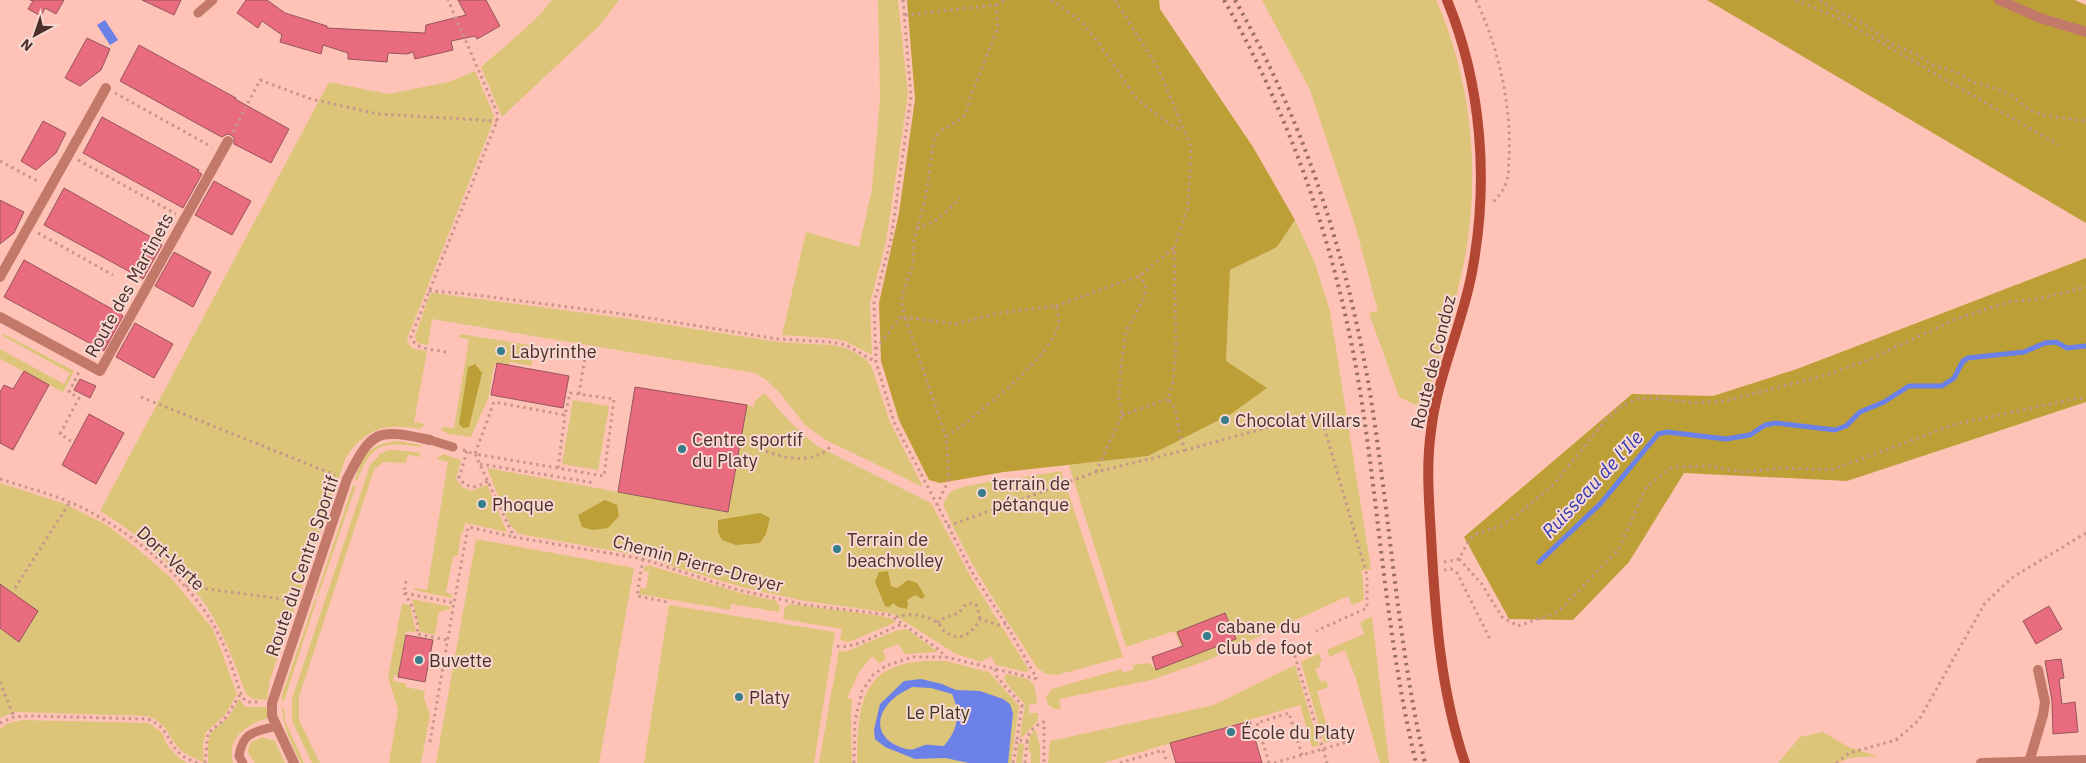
<svg xmlns="http://www.w3.org/2000/svg" width="2086" height="763" viewBox="0 0 2086 763" font-family="'IBM Plex Sans',sans-serif">
<style>
.green{fill:#dcc579}
.forest{fill:#bd9f37}
.water{fill:#6c81e8;fill-rule:evenodd}
.lines{fill:none;stroke-linecap:round;stroke-linejoin:round}
.stream{stroke:#6c81e8;stroke-width:5}
.building{fill:#e86b7e;stroke:#97555d}
.path{stroke:#c7968a;stroke-width:3;stroke-dasharray:2.5 4;stroke-linecap:butt}
.service{stroke:#c37969;stroke-width:9}
.minor{stroke:#c37969;stroke-width:10}
.secondary{stroke:#b44733;stroke-width:10}
.rail{stroke:#996f65;stroke-width:4;stroke-dasharray:2.5 5;stroke-linecap:butt}
.poi-dot{fill:#367c89;stroke:#f7d8d2;stroke-width:2}
.labels{text-anchor:middle;dominant-baseline:central;stroke-width:4;stroke-linejoin:round;paint-order:stroke}
.street-label{font-size:18px;fill:#4c2f28;stroke:#f7d8d2}
.poi-label{font-size:18px;fill:#4c2f28;stroke:#f7d8d2;text-anchor:start}
.park-label{font-size:18px;fill:#3e3721;stroke:#f7d8d2}
.water-label{font-size:19px;font-style:italic;fill:#3239b0;stroke:#f7d8d2}
</style>
<rect width="100%" height="100%" fill="#fec3b6"/>
<g class="green">
<path d="M552,0H619L600,25L502,117L481,67C505,45 532,26 552,0Z"/>
<path d="M878,0H898L908,95L886,242L870,303L872,355L845,341L827,338L782,335L806,232L859,247L872,189L880,98Z"/>
<path d="M1262,0H1436C1472,80 1481,175 1464,262C1454,311 1438,360 1424,409L1399,397L1369,313L1378,311L1355,225L1310,90Z"/>
<path d="M475,71L494,116L493,122L407,339C409,350 416,349 427,351L414,422L425,424L420,429C386,423 366,428 346,457L270,680L267,700L252,699L246,694C235,664 224,634 207,607C186,574 134,531 100,511L329,82L388,94L449,82Z"/>
<path d="M1295,220L1315,263L1330,311L1371,569L1361,571L1363,578L1364,600L1352,605L1348,596L1208,660L1151,680L1059,699L1061,709H1055L1048,705L1046,697L1052,689L1121,669L1123,673L1134,669L1132,665L1149,663L1153,667L1184,655L1175,631L1126,647L1069,465L1148,456L1266,388L1226,362L1230,270L1277,247Z"/>
<path d="M433,293L631,319L778,342L831,345L846,348L864,358L871,365L890,422L923,487L826,440L805,425L779,392L766,380L755,373L432,319L428,345C421,344 416,344 415,336L429,296Z"/>
<path d="M4,334L74,371L63,392L0,359V349L64,384L70,373L3,336Z"/>
<path d="M461,334L535,346L531,366L510,362L509,367L494,365L489,396L471,437L449,434L441,430L442,427L454,428L469,340L458,337Z"/>
<path d="M764,393L793,425L817,446L931,503L972,579L1029,670L1026,672L996,665L991,656L981,662L956,654L891,613L805,601L742,587L678,568L643,556L519,534L510,525L487,468L728,512L747,405L754,407L755,401Z"/>
<path d="M573,400L609,406L598,470L562,464Z"/>
<path d="M398,441L421,445V447C382,441 372,443 357,481L355,480C363,455 369,444 398,441Z"/>
<path d="M388,450H397L420,453V457L408,455L406,463L383,462L374,470L299,697V720L320,763H312L292,721V699L370,465L380,454Z"/>
<path d="M443,454L461,460L456,479L462,487L471,491L487,485L507,532L465,523L463,532L461,533L458,555L453,557L446,592L452,595V598L414,590V588L427,590L448,462L436,459Z"/>
<path d="M1061,471L1123,657L1057,675L1046,674L1037,668C1004,614 967,563 943,504C945,501 947,497 949,494C955,486 984,484 995,480L996,482Z"/>
<path d="M0,483L65,504L107,525L139,550L172,579L213,629L237,694L225,715L206,732L203,744L204,763C197,759 189,756 183,752C166,737 172,727 148,716L15,712L0,718Z"/>
<path d="M353,485L356,486L318,596H316Z"/>
<path d="M476,539L634,568L599,763H436Z"/>
<path d="M648,565L741,593L776,601L780,606L779,612L731,604L730,610L639,594L640,588L646,589L649,572L644,571V568Z"/>
<path d="M315,599H317L284,701H282V695Z"/>
<path d="M412,599L451,607L450,609L439,612L435,635L420,632Z"/>
<path d="M402,604L410,605L416,632L406,631L399,676L394,675L393,681L407,684L406,687L425,691L424,698L430,715L421,763H389L398,710L388,677Z"/>
<path d="M790,604L876,615L890,618L896,622L849,642L840,640L842,629L783,619L785,607Z"/>
<path d="M669,605L835,632L814,763H644Z"/>
<path d="M1372,616L1389,763H1380L1356,679L1345,650L1330,657L1327,650L1364,634L1360,623Z"/>
<path d="M907,629L938,652L905,654L898,644L883,650L886,659L879,663L872,656L859,672L847,698L852,699L851,718L852,763H819L839,650L845,652L895,631Z"/>
<path d="M1319,653L1322,661L1319,662L1320,667L1315,669L1321,682L1326,680L1328,687L1317,691L1331,741L1324,743L1301,662Z"/>
<path d="M946,661L989,672L1019,706L1011,763H857C858,717 857,669 915,662C925,660 936,661 946,661Z"/>
<path d="M1295,665L1319,745L1312,747L1300,705L1103,763H1048L1050,741L1214,705Z"/>
<path d="M1006,674C1031,680 1035,676 1037,704H1029V713H1038V720L1023,737H1020L1025,704L1007,684L1004,677Z"/>
<path d="M239,699L246,707H267V718C247,725 226,738 233,763H208V742L211,732L228,718Z"/>
<path d="M282,708H284L285,721L304,763H301C292,745 283,728 282,708Z"/>
<path d="M22,720L149,723L162,733L168,746L180,759L188,763H0V729L8,723Z"/>
<path d="M1034,730H1036L1040,748V763H1031V755L1028,749L1030,736Z"/>
<path d="M1823,732L1848,747L1878,756L1849,758L1837,763H1778L1800,737Z"/>
<path d="M262,737L275,741L285,763H255L249,755L248,749L251,742Z"/>
<path d="M1018,743L1024,744L1022,763H1016Z"/>
</g>
<g class="forest">
<path d="M907,0H1159L1160,9L1253,147L1295,220L1277,247L1230,270L1226,361L1267,388L1231,414L1148,456L1004,472L940,483L929,480L899,420L881,361L879,303L899,213L915,99Z"/>
<path d="M1707,0H2075L2086,5V223Z"/>
<path d="M2086,258V402L1847,481L1684,473L1629,562L1573,620L1509,619L1464,537L1632,394L1713,396L1797,369Z"/>
<path d="M475,364L482,373L469,427L463,428L459,424L468,367Z"/>
<path d="M605,500L617,505L619,516L608,528L592,530L582,527L578,515Z"/>
<path d="M760,513L770,518L766,534L760,543L736,545L722,540L718,532V520Z"/>
<path d="M888,571L891,586L897,588L908,580L917,583L925,596L922,599L915,595L907,600L908,605L907,609L898,607L893,603L889,607L885,606L875,582L879,572Z"/>
</g>
<g class="water">
<path d="M105,20L118,40L110,45L97,25Z"/>
<path d="M921,679L942,684L956,690L980,691L1003,699L1010,704L1013,713L1008,763H969L945,758L915,759L885,747L875,739L874,730L880,704L904,681ZM912,687L931,688L952,694C961,715 958,729 944,746C938,746 930,744 925,745C917,747 915,751 906,749C873,740 873,713 898,695C902,692 908,690 912,687Z"/>
</g>
<g class="lines">
<path class="stream" d="M1539,562L1601,503L1658,434L1667,432L1726,439L1750,435L1765,425L1776,423L1835,430L1846,426L1860,412L1884,402L1909,386H1942L1954,378L1963,361L1968,358L2024,352L2045,343L2056,342L2067,348L2086,346"/>
</g>
<g class="building">
<path d="M30,0H64L56,14L45,8L41,16L28,9L33,1Z"/>
<path d="M142,0H181L174,15Z"/>
<path d="M246,0H267L285,13L327,26V28L425,33L426,25L466,15L458,0H486L500,26L477,39L475,36L451,41L453,50L415,59L413,52L407,54L388,53L387,62L348,59V53L323,45L321,54L280,42L282,35L262,21L258,28L237,13Z"/>
<path d="M87,38L110,49L101,70L80,86L65,78Z"/>
<path d="M139,45L236,98L235,99L289,129L271,163L234,144V138L231,135L227,134L222,137L216,134L120,81Z"/>
<path d="M102,117L199,170L198,172L202,174L183,208L83,153Z"/>
<path d="M43,121L66,133L56,153L36,170L21,161Z"/>
<path d="M214,181L251,201L232,235L195,215Z"/>
<path d="M64,188L160,242L159,244L162,245L143,279L44,225Z"/>
<path d="M0,200L24,212L14,233L0,244Z"/>
<path d="M174,252L211,272L193,307L155,286Z"/>
<path d="M24,260L121,314L123,316L104,351L4,297Z"/>
<path d="M135,323L173,344L154,378L116,357Z"/>
<path d="M497,363L569,376L563,408L491,395Z"/>
<path d="M24,371L49,385L13,450L0,443V392L4,385L13,389Z"/>
<path d="M80,379L96,386L90,398L74,390Z"/>
<path d="M635,387L747,405L728,512L618,492Z"/>
<path d="M89,414L124,433L96,484L62,465Z"/>
<path d="M0,584L38,611L19,642L0,628Z"/>
<path d="M2049,606L2062,629L2036,644L2023,621Z"/>
<path d="M1225,613L1236,639L1156,670L1152,657L1183,646L1177,632Z"/>
<path d="M406,635L433,640L425,682L398,677Z"/>
<path d="M2061,659L2064,678L2059,679L2062,704L2075,702L2078,732L2053,734L2052,701L2045,661Z"/>
<path d="M1250,721L1262,763H1176L1170,743Z"/>
</g>
<g class="lines">
<g class="path">
<path d="M903,0L911,97L891,239L874,303L876,362L894,422L972,572L1006,624L1037,679"/>
<path d="M1051,0L1081,21L1100,45L1136,98L1148,108L1176,128L1183,130"/>
<path d="M1115,0L1159,70L1191,147L1188,207L1174,248L1176,348L1173,382L1168,399C1179,411 1176,421 1180,435C1181,440 1184,445 1186,450L1320,413L1367,575V608L1316,631"/>
<path d="M1476,0C1499,49 1512,106 1509,161C1508,167 1509,174 1507,180C1505,188 1499,196 1493,202"/>
<path d="M1796,0L1840,19L2059,145"/>
<path d="M1820,0L1833,9L1863,23L1892,44L1914,53L1933,65L1958,73L1972,82L1998,89L2012,96L2028,109L2042,115L2086,121"/>
<path d="M996,5L1006,0"/>
<path d="M905,15L996,5L998,27L970,98L966,114L961,119L940,131L934,139L926,195L914,240L913,265L902,295V305L905,317L956,324L999,313L1056,306C1057,310 1059,316 1059,321C1057,354 973,418 946,437L949,479L937,505"/>
<path d="M115,93L212,147"/>
<path d="M233,132L260,80L311,99L378,114L497,121"/>
<path d="M78,160L176,214"/>
<path d="M0,161L39,182"/>
<path d="M917,228C936,224 947,211 960,198"/>
<path d="M38,233L113,275"/>
<path d="M429,291L459,293L631,315L778,339L830,342L846,345L876,362"/>
<path d="M1056,306L1139,276L1174,248"/>
<path d="M876,349L900,318L905,317L946,437"/>
<path d="M446,352C433,349 415,350 411,337L497,121L498,115L448,0"/>
<path d="M570,393L614,399L604,476L475,454L494,402L565,415Z"/>
<path d="M579,394L586,351"/>
<path d="M141,397L335,475"/>
<path d="M1122,415L1168,399"/>
<path d="M71,441L60,434L79,398L69,392L79,372"/>
<path d="M463,450L475,454L514,537L643,559L738,590L806,605L890,615L938,649L946,657"/>
<path d="M467,451L459,478C468,490 477,488 488,481"/>
<path d="M766,451C786,459 814,464 830,447"/>
<path d="M480,464L595,483"/>
<path d="M558,468L565,415"/>
<path d="M1096,472L1122,415L1119,399L1121,366L1126,331L1144,298L1146,285L1139,276"/>
<path d="M0,479C24,487 49,493 72,503C126,527 181,572 212,622C220,636 227,651 232,667C236,678 238,689 244,699L248,702H259"/>
<path d="M948,526L1096,472L1186,450"/>
<path d="M643,559L637,596L667,602"/>
<path d="M1459,559L1481,583L1502,617L1518,626L1558,612L1618,550L1647,486L1673,467L1709,466L1742,472L1783,468L1831,470L1956,424L2079,398L2086,399"/>
<path d="M1444,562L1459,559L1469,540L1476,534L1501,526L1515,517L1554,484L1605,421L1622,406L1637,399L1656,398L1695,403L1726,401L1826,375L1868,360L1956,319L2009,302L2038,299L2086,287"/>
<path d="M1444,570L1451,569L1457,573L1490,639"/>
<path d="M406,581L404,593L454,603L468,527L514,537"/>
<path d="M186,586L289,600L293,602"/>
<path d="M15,588L70,502"/>
<path d="M404,593C412,604 420,621 417,634L448,640"/>
<path d="M896,617C909,613 926,614 938,623C941,625 942,630 945,632C961,643 972,633 980,619L998,625L1006,624"/>
<path d="M938,623L939,620L959,613L966,604L973,603L977,606L980,619"/>
<path d="M1291,643L1327,763"/>
<path d="M837,646C855,650 884,630 903,624"/>
<path d="M995,669L997,677L1022,705L1017,740"/>
<path d="M0,682L14,717"/>
<path d="M0,723L14,717L30,716L148,719C172,730 166,744 183,756C187,759 193,761 198,763"/>
<path d="M430,742L454,603"/>
<path d="M205,763L208,733L224,720L241,693"/>
<path d="M854,763L855,721L862,691L873,675L885,666L913,657H946L1037,679"/>
<path d="M1013,763L1017,740L1027,741C1028,732 1035,725 1044,722V763"/>
<path d="M1025,763L1027,741"/>
<path d="M1120,763L1163,750L1167,763"/>
<path d="M1269,763L1257,723L1289,713L1302,755"/>
<path d="M1274,763L1354,740"/>
<path d="M1836,763L1849,753L1896,740L1919,720L1985,603L2013,577L2086,533"/>
</g>
<g class="service">
<path d="M198,13L213,0"/>
<path d="M430,440L453,447"/>
<path d="M243,763L239,756C243,731 255,732 277,726"/>
</g>
<g class="minor">
<path d="M1999,0L2040,18L2086,32"/>
<path d="M0,277L106,88"/>
<path d="M0,317L100,371L228,141"/>
<path d="M2029,762L2043,715L2045,702L2038,670"/>
<path d="M294,763L272,716V703L347,479C372,430 376,428 430,440"/>
<path d="M1981,763L2086,760"/>
</g>
<path class="secondary" d="M1447,0C1482,85 1489,182 1472,272C1462,326 1437,377 1431,431C1426,466 1429,501 1431,536C1435,612 1440,690 1465,763"/>
<g class="rail">
<path d="M1224,0C1294,123 1339,257 1361,397C1380,519 1387,643 1416,763"/>
<path d="M1235,0C1304,122 1347,255 1370,393C1390,516 1397,641 1425,763"/>
</g>
</g>
<g class="poi-dot">
<circle cx="501" cy="351" r="5"/>
<circle cx="1225" cy="420" r="5"/>
<circle cx="682" cy="449" r="5"/>
<circle cx="982" cy="493" r="5"/>
<circle cx="482" cy="504" r="5"/>
<circle cx="837" cy="549" r="5"/>
<circle cx="1207" cy="636" r="5"/>
<circle cx="419" cy="660" r="5"/>
<circle cx="739" cy="697" r="5"/>
<circle cx="1231" cy="732" r="5"/>
</g>
<g class="labels">
<g class="street-label">
<text transform="translate(129 285) rotate(-61)">Route des Martinets</text>
<text transform="translate(1433 362) rotate(-76)">Route de Condoz</text>
<text transform="translate(171 558) rotate(43)">Dort-Verte</text>
<text transform="translate(698 563) rotate(15)">Chemin Pierre-Dreyer</text>
<text transform="translate(302 566) rotate(-71)">Route du Centre Sportif</text>
</g>
<g class="poi-label">
<text x="511" y="351">Labyrinthe</text>
<text x="1235" y="420">Chocolat Villars</text>
<text x="692" y="439">Centre sportif<tspan x="692" dy="21">du Platy</tspan></text>
<text x="992" y="483">terrain de<tspan x="992" dy="21">pétanque</tspan></text>
<text x="492" y="504">Phoque</text>
<text x="847" y="539">Terrain de<tspan x="847" dy="21">beachvolley</tspan></text>
<text x="1217" y="626">cabane du<tspan x="1217" dy="21">club de foot</tspan></text>
<text x="429" y="660">Buvette</text>
<text x="749" y="697">Platy</text>
<text x="1241" y="732">École du Platy</text>
</g>
<g class="park-label">
<text x="938" y="712">Le Platy</text>
</g>
<g class="water-label">
<text transform="translate(1592 484) rotate(-47)">Ruisseau de l'Ile</text>
</g>
</g>
<g transform="translate(35 35) rotate(220)" stroke="#f7d8d2" stroke-width="4" paint-order="stroke">
<path d="M0-4L9 19L0 12L-9 19Z" fill="#4c2f28"/>
<text y="-8" font-size="14" font-weight="bold" text-anchor="middle" fill="#4c2f28">N</text>
</g>
</svg>
